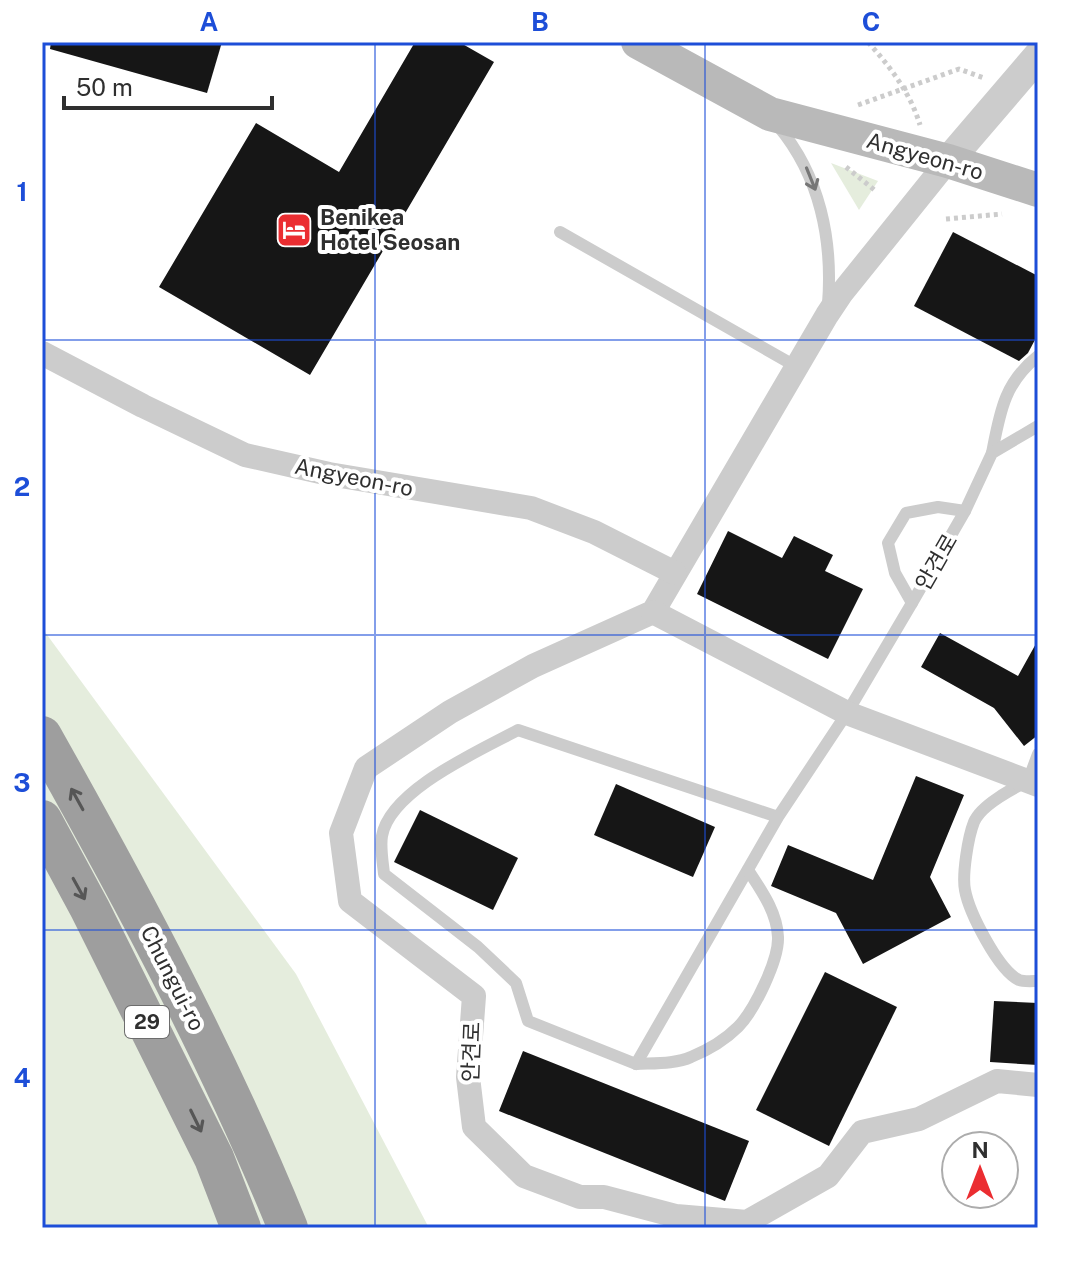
<svg xmlns="http://www.w3.org/2000/svg" width="1080" height="1270" viewBox="0 0 1080 1270" font-family="'Public Sans','Noto Sans KR',sans-serif">
<style>
.green{fill:#e5eddd}
.building{fill:#161616}
.lines{fill:none;stroke-linecap:round;stroke-linejoin:round}
.path{stroke:#ccc;stroke-width:5;stroke-dasharray:4 4;stroke-linecap:butt}
.service{stroke:#ccc;stroke-width:12}
.minor{stroke:#ccc;stroke-width:24}
.tertiary{stroke:#ccc;stroke-width:30}
.secondary{stroke:#b9b9b9;stroke-width:34}
.trunk{stroke:#9e9e9e;stroke-width:40}
.oneway{stroke:#767676}
.oneway2{stroke:#565656}
.grid{fill:none;stroke:#1d4ed8;stroke-width:2;stroke-opacity:0.55}
.labels{text-anchor:middle;dominant-baseline:central;stroke-width:8;stroke-linejoin:round;paint-order:stroke}
.shield{fill:#fff;stroke:#6d6d6d;stroke-width:2}
.shield-label{font-size:20px;font-weight:bold;fill:#2f2f2f}
.street-label{font-size:22px;fill:#2f2f2f;stroke:#fff}
.poi-label{font-size:22px;font-weight:bold;fill:#2f2f2f;stroke:#fff;text-anchor:start}
.neatline{fill:none;stroke:#1d4ed8;stroke-width:3}
.grid-label{font-size:26px;text-anchor:middle;font-weight:bold;fill:#1d4ed8}
</style>
<rect width="100%" height="100%" fill="#fff"/>
<g class="green">
<path d="M831,163L878,181L859,210Z"/>
<path d="M42,628L296,974L429,1228H42Z"/>
</g>
<g class="building">
<path d="M51,42H222L207,93L50,49Z"/>
<path d="M415,42H459L494,62L310,375L159,287L256,123L339,172Z"/>
<path d="M953,232L1038,276V334L1028,353L1019,361L914,306Z"/>
<path d="M728,531L782,558L794,536L833,555L825,571L863,589L828,659L697,594Z"/>
<path d="M940,633L1018,676L1038,640V735L1024,746L994,708L921,667Z"/>
<path d="M916,776L964,795L930,877L951,917L863,964L836,913L771,886L788,845L873,880Z"/>
<path d="M616,784L715,827L693,877L594,835Z"/>
<path d="M420,810L518,858L493,910L394,862Z"/>
<path d="M825,972L897,1007L829,1146L756,1110Z"/>
<path d="M994,1001L1038,1003V1065L990,1062Z"/>
<path d="M523,1051L749,1141L725,1201L499,1111Z"/>
</g>
<g class="lines">
<g class="path">
<path d="M868,42C890,67 910,92 920,125"/>
<path d="M858,105L959,69L984,78"/>
<path d="M846,167L877,192"/>
<path d="M946,219L1002,214"/>
</g>
<g class="service">
<path d="M778,126C820,176 833,240 828,304"/>
<path d="M560,232L797,367"/>
<path d="M992,453C1000,412 1004,383 1038,356"/>
<path d="M912,603L895,573L888,543L906,513L938,507L965,511"/>
<path d="M1038,754L1028,781C1012,789 981,805 974,822C968,837 962,875 965,890C969,912 998,970 1019,980C1024,982 1033,981 1038,981"/>
<path d="M778,817L518,730C479,751 390,790 382,836C380,848 383,863 384,874L478,947L516,983L528,1021L636,1064L778,817L847,713L912,603L965,511L992,453L1038,426"/>
<path d="M636,1064C653,1063 676,1064 691,1057C708,1050 725,1040 738,1027C754,1011 779,960 778,937C777,912 761,890 748,870"/>
</g>
<g class="minor">
<path d="M948,161L841,294L827,315L653,612L533,666L450,712L366,768L341,833L350,901L474,996L468,1077L474,1127L524,1176L580,1197H604L676,1216L747,1222L828,1176L862,1132L919,1119L997,1081L1038,1085"/>
<path d="M42,353L143,406L245,455L329,474L531,508L594,532L675,573"/>
<path d="M653,612L847,713L1038,785"/>
</g>
<path class="tertiary" d="M948,161L1038,56"/>
<path class="secondary" d="M638,42L770,114L948,161L1038,190"/>
<g class="trunk">
<path d="M42,736C132,896 219,1058 288,1228"/>
<path d="M42,820L90,909L214,1158L241,1228"/>
</g>
</g>
<defs><path id="oneway-shaft" d="M-6 0H5M1.5-3L5.5 0L1.5 3" fill="none" stroke-width="1.6" stroke-linecap="round" stroke-linejoin="round" transform="scale(2)"/></defs>
<use class="oneway" href="#oneway-shaft" transform="translate(811 179) rotate(68)"/>
<g class="oneway2">
<use href="#oneway-shaft" transform="translate(77 799) rotate(-119)"/>
<use href="#oneway-shaft" transform="translate(79 889) rotate(61)"/>
<use href="#oneway-shaft" transform="translate(196 1121) rotate(64)"/>
</g>
<path class="grid" d="M375,42V1228M705,42V1228M42,340H1038M42,635H1038M42,930H1038"/>
<defs>
<symbol id="hotel-square" viewBox="-11 -11 22 22"><rect x="-9" y="-9" width="18" height="18" rx="4" fill="#eb2d31" stroke="#fff"/><path d="M-6-4.5h1.5V1H6V5H4.5V3h-9V5H-6ZM-4 0a1.8 1.8 0 1 1 3.6 0ZM.5 0V-2.5h3Q6-2.5 6 0Z" fill="#fff"/></symbol>
</defs>
<g fill-rule="evenodd">
<use href="#hotel-square" x="274" y="210" width="40" height="40"/>
</g>
<g class="labels">
<rect class="shield" x="125" y="1006" width="44" height="32" rx="6"/>
<g class="shield-label">
<text x="147" y="1022">29</text>
</g>
<g class="street-label">
<text transform="translate(925 156) rotate(16)">Angyeon-ro</text>
<text transform="translate(354 477) rotate(11)">Angyeon-ro</text>
<text transform="translate(936 562) rotate(-60)">안견로</text>
<text transform="translate(173 978) rotate(63)">Chungui-ro</text>
<text transform="translate(471 1052) rotate(-88)">안견로</text>
</g>
<g class="poi-label">
<text x="320" y="217">Benikea<tspan x="320" dy="25">Hotel Seosan</tspan></text>
</g>
</g>
<rect width="1080" height="1270" fill="none" stroke="#ffffff" stroke-width="88"/>
<g transform="translate(980 1170)"><circle r="38" fill="#ffffff" stroke="#acacac" stroke-width="2"/>
<path d="M0-6L14 30L0 20L-14 30Z" fill="#eb2d31"/>
<text y="-12" font-size="22" font-weight="bold" text-anchor="middle" fill="#2f2f2f">N</text>
</g>
<path d="M64 96v12h208v-12" fill="none" stroke="#2f2f2f" stroke-width="4"/>
<text x="76" y="96" font-size="24" fill="#2f2f2f" stroke="#ffffff" stroke-width="6" paint-order="stroke">50 m</text>
<rect x="44" y="44" width="992" height="1182" class="neatline"/>
<g class="grid-label">
<text x="209" y="31">A</text>
<text x="540" y="31">B</text>
<text x="871" y="31">C</text>
<text x="22" y="201">1</text>
<text x="22" y="496">2</text>
<text x="22" y="792">3</text>
<text x="22" y="1087">4</text>
</g>
</svg>
